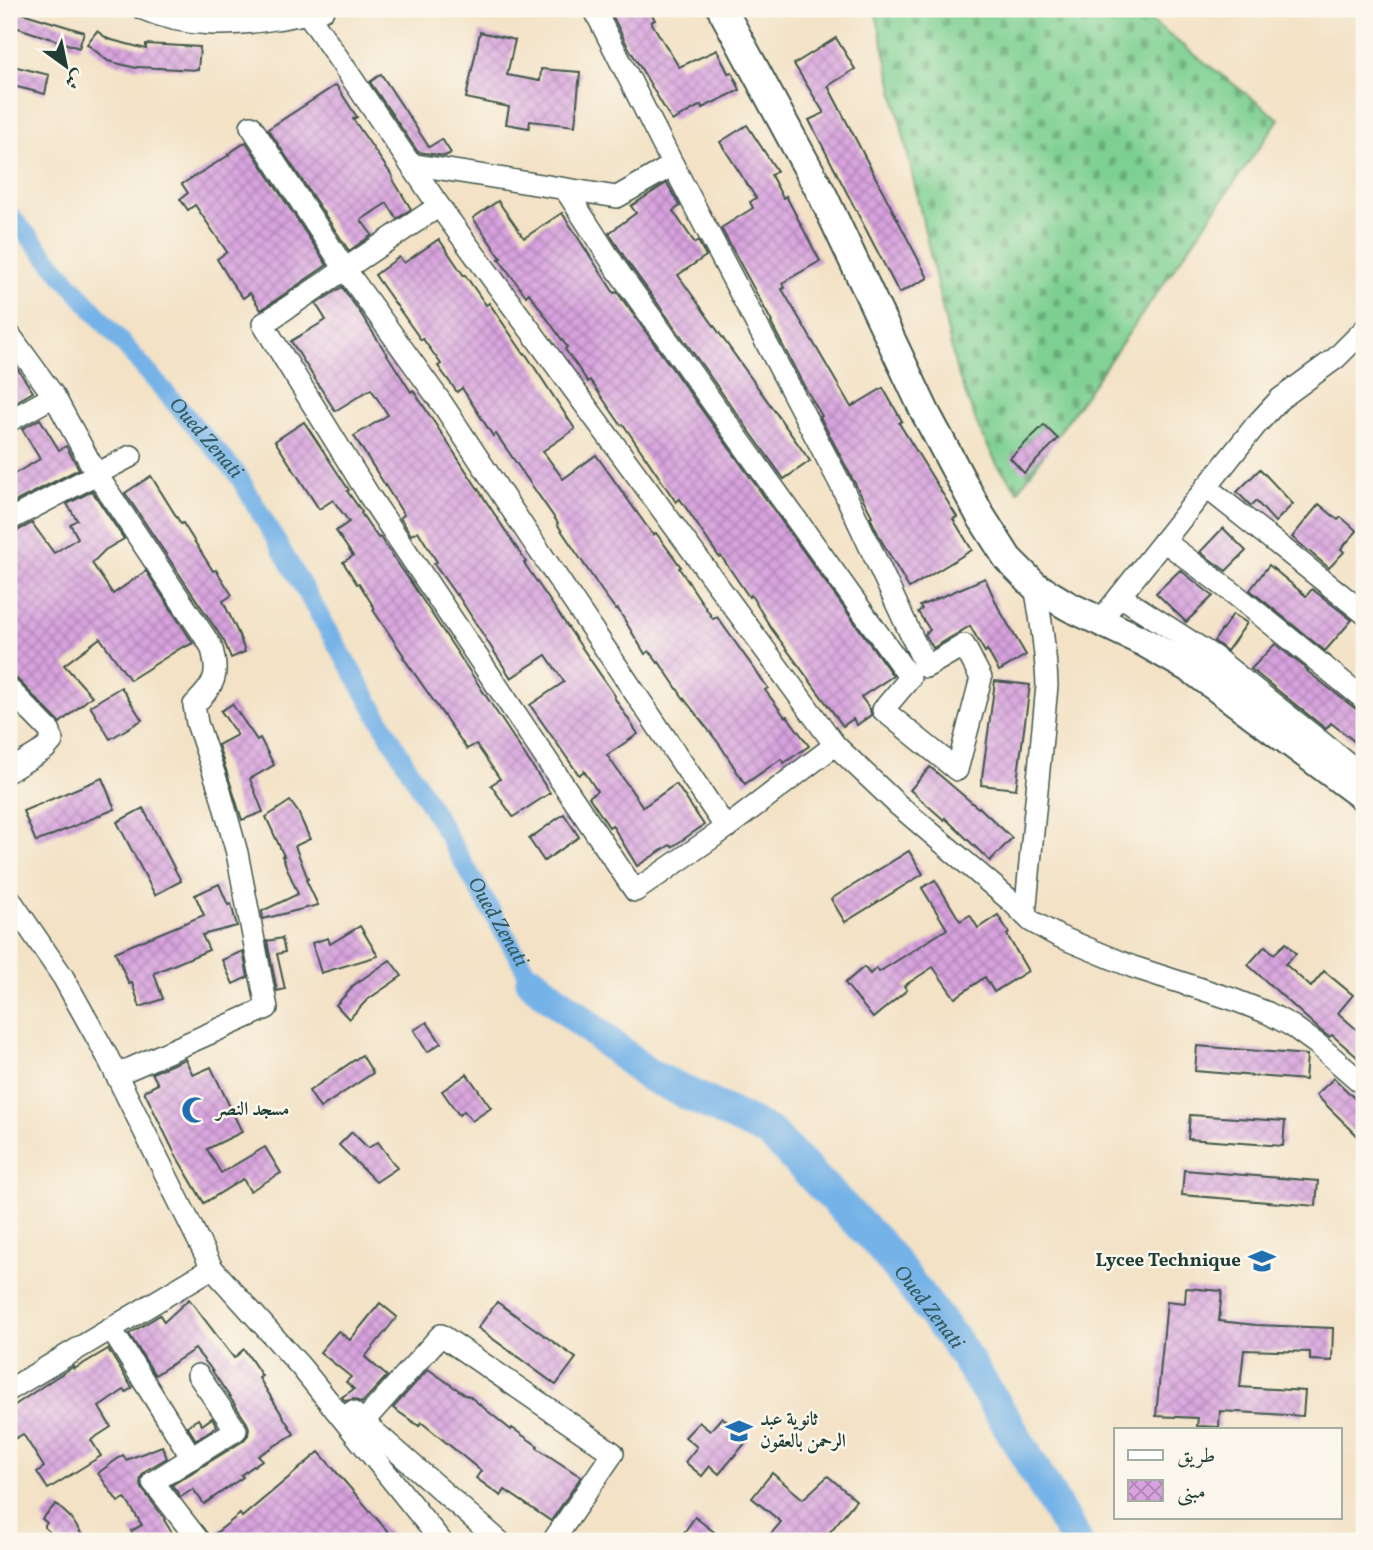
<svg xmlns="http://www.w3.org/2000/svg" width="1373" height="1550" viewBox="0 0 1373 1550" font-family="Vollkorn,Amiri,serif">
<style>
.cemetery{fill:url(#cemetery-stones);stroke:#4e8663;stroke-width:2}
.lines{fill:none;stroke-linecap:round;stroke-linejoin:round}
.canal{stroke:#74b2e7;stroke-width:19}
.river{stroke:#74b2e7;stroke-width:33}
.building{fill:url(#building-cross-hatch)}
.minor-casing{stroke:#3f564a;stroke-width:24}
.major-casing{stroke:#3f564a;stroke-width:32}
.minor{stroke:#fff;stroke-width:21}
.major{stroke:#fff;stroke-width:28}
.labels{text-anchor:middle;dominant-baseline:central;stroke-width:5;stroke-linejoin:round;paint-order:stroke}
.poi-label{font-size:19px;font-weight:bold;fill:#1f3d34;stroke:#fbf7ec;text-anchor:start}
.water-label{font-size:21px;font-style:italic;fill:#345a61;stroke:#fbf7ec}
</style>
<defs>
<pattern id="cemetery-stones" width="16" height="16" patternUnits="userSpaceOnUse" patternTransform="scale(1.75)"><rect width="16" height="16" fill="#7ed092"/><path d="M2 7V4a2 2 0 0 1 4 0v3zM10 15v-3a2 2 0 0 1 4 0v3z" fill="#67aa78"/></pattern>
<pattern id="building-cross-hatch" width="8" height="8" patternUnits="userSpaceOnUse" patternTransform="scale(1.75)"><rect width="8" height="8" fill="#d8a2de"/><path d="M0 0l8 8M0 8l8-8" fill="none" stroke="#af85b5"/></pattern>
</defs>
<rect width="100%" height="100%" fill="#fbf7ec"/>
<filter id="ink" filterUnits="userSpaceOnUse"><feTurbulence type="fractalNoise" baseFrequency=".0143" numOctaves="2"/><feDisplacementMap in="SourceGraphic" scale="14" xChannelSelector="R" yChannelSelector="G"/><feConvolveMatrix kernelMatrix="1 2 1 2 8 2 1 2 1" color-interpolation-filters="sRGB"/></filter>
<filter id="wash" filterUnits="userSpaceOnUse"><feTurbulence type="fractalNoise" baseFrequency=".00686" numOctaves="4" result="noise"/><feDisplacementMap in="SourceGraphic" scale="28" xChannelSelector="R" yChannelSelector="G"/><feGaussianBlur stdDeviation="1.57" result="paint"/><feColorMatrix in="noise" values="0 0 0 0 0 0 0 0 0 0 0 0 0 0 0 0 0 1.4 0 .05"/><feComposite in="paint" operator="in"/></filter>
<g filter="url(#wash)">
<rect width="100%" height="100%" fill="#f3e2c6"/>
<path class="cemetery" d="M875,9H1135L1279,119L1018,491L997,464L979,429L956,369Z"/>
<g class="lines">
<path class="canal" id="s1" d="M9,214L238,475L532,981"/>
<path class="river" id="s2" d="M532,981L647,1074L770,1133L880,1245L957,1344L1009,1426L1076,1541"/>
</g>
<g id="blocks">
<g class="building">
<path d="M9,9L84,32L79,48L9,25Z"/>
<path d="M609,9H649L655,20L651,22L679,67L717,50L728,73L732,72L740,90L702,108L701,105L672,121L626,43Z"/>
<path d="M97,31L108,39L146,49V44L200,47L198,70L137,67L136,68L108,61L87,44Z"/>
<path d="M480,32L515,40L507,75L540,81L541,69L580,72L575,126L530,121L529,128L506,124L509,107L466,98Z"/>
<path d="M836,38L855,69L828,86L928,278L899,293L809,120L824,113L794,64Z"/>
<path d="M9,65L49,75L45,94L9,85Z"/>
<path d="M381,74L429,147L442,139L451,153L445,156L418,152L370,82Z"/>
<path d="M336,85L357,117L353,119L393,177L392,178L411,209L397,219L387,203L361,220L372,235L349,251L268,129Z"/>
<path d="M747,125L777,171L771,175L783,198L786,196L820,261L782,283L785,288L782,289L851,407L883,388L902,421L899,423L957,517L953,519L972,550L909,588L881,540L870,517L872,516L820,417L822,416L804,386L771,323L772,322L721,228L753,208L750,202L756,198L720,142Z"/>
<path d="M246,142L327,265L261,310L250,293L243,298L230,280L217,259L227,252L195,205L188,210L180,199L188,193L182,184L229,155L228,154Z"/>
<path d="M667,183L680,206L673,211L695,243L698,241L706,256L678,275L810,461L784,479L627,261L609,233L636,213L631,206Z"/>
<path d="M498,201L524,238L562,213L614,293L617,292L893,676L861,697L870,709L871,715L857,725L853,719L843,726L771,628L751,595L749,597L721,556L719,557L680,499L676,502L623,424L621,425L590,380L588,382L565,349L567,347L529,293L526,296L499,259L501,258L473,218Z"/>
<path d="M439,239L464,276L465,275L486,305L489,303L524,354L525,353L575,429L543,451L563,479L596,455L653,535L656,533L681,567L679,568L713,619L717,617L768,688L765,690L785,717L787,716L809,746L784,763L781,759L745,784L720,745L682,696L659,662L658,663L649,651L645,654L618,609L616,610L602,591L557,524L558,523L496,434L493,436L462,388L457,392L438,366L441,364L423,339L421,340L375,275L399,257L404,263Z"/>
<path d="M342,287L361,314L411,392L413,390L526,562L524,563L615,696L614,697L638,734L607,755L643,807L676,784L704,825L672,847L670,845L637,866L612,825L609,827L589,797L597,791L584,771L579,775L530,705L564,682L546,655L511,678L457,594L456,595L434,564L437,562L418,531L411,535L403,522L400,518L404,515L354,436L388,415L373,392L371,389L335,411L291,341L326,320L316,304Z"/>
<path d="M9,356L33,392L9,406Z"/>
<path d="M40,419L59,450L66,446L79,469L9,505V477L40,459L22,429Z"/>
<path d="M304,422L349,490L347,491L362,512L361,513L378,538L380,537L412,584L550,793L513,817L491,785L500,779L476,744L467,749L403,657L404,656L373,610L375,609L359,583L357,584L343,562L353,556L336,531L349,522L333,500L319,509L275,441Z"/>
<path d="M1044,425L1058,439L1024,473L1010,458Z"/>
<path d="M1260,469L1293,504L1275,522L1256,501L1251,506L1237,492Z"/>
<path d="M151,476L181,524L183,523L213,571L216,570L232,595L223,601L239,635L245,652L231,658L224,641L125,493Z"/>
<path d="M92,491L124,539L105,550L92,563L113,594L146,571L193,643L185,647L184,646L130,680L100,638L64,665L92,696L60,723L18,680L9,672V533L15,532L32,523L54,553L78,538L70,524L77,520L67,504Z"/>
<path d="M1319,504L1338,520L1341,517L1357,531L1341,549L1344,552L1329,568L1292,537Z"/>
<path d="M1223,528L1246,551L1226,571L1200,552Z"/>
<path d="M1269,565L1306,596L1312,589L1352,620L1325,651L1250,590Z"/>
<path d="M1180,570L1213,596L1186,622L1156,593Z"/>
<path d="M985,578L998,607L1026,655L999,671L987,650L985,652L970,626L933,648L925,634L930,630L918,612L922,609L920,606Z"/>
<path d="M1233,614L1247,623L1227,651L1214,641Z"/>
<path d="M1275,644L1308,670L1307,671L1356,709L1364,712V749L1331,723L1326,729L1251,669Z"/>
<path d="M995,681L1030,685L1016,789L981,785Z"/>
<path d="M121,687L142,720L110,739L90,706Z"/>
<path d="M232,704L257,740L260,738L274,765L250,779L263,812L242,820L218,745L237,735L221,711Z"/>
<path d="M930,767L978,808L979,807L1012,838L990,861L945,818L944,820L910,790Z"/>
<path d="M102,778L115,809L36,842L23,811Z"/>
<path d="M290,801L298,812L310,839L295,846L308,879L306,880L318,905L263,919L262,911L298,894L282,856H284L266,817Z"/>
<path d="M143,808L181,881L155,895L117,822Z"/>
<path d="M564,814L579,837L544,861L529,839Z"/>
<path d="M909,851L923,874L845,922L831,899Z"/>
<path d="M935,880L960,921L970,915L978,928L998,915L1009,933L1007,935L1028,971L994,992L985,977L955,998L933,967L904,986L907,990L873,1018L845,983L864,967L870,974L876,968L879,972L947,929L922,888Z"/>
<path d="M219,884L228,905L231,904L237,926L202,935L209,950L154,973L163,999L140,1007L132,983L129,984L115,952L204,915L195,895Z"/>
<path d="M360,926L378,956L321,973L312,943L328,938L330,944Z"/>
<path d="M282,938L285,952L277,954L285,989L277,991L267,941Z"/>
<path d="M1286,943L1296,954L1285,964L1311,987L1324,971L1353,995L1338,1013L1364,1036V1063L1332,1035L1329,1037L1320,1030L1248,965L1265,946L1274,954Z"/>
<path d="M243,951L248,977L233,984L222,960Z"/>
<path d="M390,960L402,976L367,1000L349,1019L336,1005L352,988L351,987Z"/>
<path d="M427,1022L441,1043L427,1052L414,1030Z"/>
<path d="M1197,1046L1307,1055L1305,1080L1195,1071Z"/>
<path d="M362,1055L373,1073L320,1108L309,1091Z"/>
<path d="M185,1059L193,1075L211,1067L242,1132L207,1149L221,1173L265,1147L281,1173L250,1191L243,1179L204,1203L175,1154L144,1091L158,1084L152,1073Z"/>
<path d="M467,1074L491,1108L472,1121L464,1111L459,1115L442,1091Z"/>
<path d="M1334,1078L1364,1108V1142L1316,1095Z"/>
<path d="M1190,1115L1285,1121L1283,1146L1188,1139Z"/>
<path d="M352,1132L368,1148L378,1142L397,1168L376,1182L339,1145Z"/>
<path d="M1184,1170L1318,1181L1316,1206L1182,1195Z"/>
<path d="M1186,1288L1222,1291L1219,1321L1256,1325L1333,1328L1332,1361L1310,1360V1352L1244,1350L1240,1387L1305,1391L1303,1416L1220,1411L1219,1427L1197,1426L1198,1418L1156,1416L1167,1301L1185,1303Z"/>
<path d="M189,1299L234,1358L244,1349L262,1376L259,1378L294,1434L258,1456L262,1460L241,1475L243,1477L204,1504L193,1489L181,1497L172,1485L243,1441L248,1435L249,1428L247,1423L209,1366L195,1349L155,1375L129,1334L160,1315L164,1322Z"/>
<path d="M497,1302L576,1358L556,1385L478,1328Z"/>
<path d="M380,1303L397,1317L365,1357L387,1376L362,1403L354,1399L345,1401L342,1397L354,1389L346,1382L351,1377L320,1352L338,1331L350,1340Z"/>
<path d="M108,1349L132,1388L126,1392L124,1390L99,1407L111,1427L91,1440L101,1456L48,1489L37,1472L44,1467L23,1434L9,1442V1409L52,1380L73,1367L74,1369Z"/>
<path d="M428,1369L467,1396L468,1395L511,1430L512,1428L538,1446L537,1448L581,1477L551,1521L505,1490L501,1496L476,1478L481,1471L421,1422L419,1426L393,1408Z"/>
<path d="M722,1417L748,1440L719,1474L710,1466L702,1476L685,1462L697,1447L685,1437L699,1422L710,1431Z"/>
<path d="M212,1418L217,1426L196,1440L187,1426L198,1419L202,1425Z"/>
<path d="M162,1446L167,1458L145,1471L141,1477L140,1484L143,1490L165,1519L164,1520L177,1541H137L131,1531L142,1525L125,1498L118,1502L98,1473L123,1455L126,1460Z"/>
<path d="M319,1452L396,1541H357L350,1534L341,1541H212L211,1537L240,1514L242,1517Z"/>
<path d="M772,1473L803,1499L828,1476L856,1500L829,1533L839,1541H765L781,1522L752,1498Z"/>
<path d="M56,1504L71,1518L86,1541H59L44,1527L47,1523L42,1519Z"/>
<path d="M695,1517L714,1532L707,1541H693L683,1534Z"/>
</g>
</g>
</g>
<g filter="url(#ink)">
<use href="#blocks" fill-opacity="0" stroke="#3f564a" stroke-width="2"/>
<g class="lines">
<defs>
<g id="minor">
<path d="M143,9C187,28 230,26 276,19C293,16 308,14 324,9"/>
<path d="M307,9L308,14L439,206L835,745L897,804L1011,901L1031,921L1058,936L1133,967L1232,999L1268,1013L1292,1026L1317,1044L1364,1085"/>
<path d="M251,126L345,269L443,405L528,534L726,828"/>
<path d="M410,164L617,197L673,165"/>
<path d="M565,189L616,268L910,678L883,710L957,770L981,678L964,645L926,667L841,485L673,165L594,9"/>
<path d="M439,206L263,324L370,497L635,891L726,828L835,745"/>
<path d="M9,334L54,396L97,475L211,646C220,675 215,684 194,705L197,723L220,791L237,853L267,1008L116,1075"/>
<path d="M9,421L54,396"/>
<path d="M1206,487L1364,613"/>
<path d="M9,520L131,456"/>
<path d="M1164,541L1237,596L1364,699"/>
<path d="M1120,596L1213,656L1364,776"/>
<path d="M1100,621L1256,425L1280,399L1336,358L1364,330"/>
<path d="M9,689L50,731L52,741L45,749L9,771"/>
<path d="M9,898L63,977L107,1056L212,1268L301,1367L441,1541"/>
<path d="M1025,915L1047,686C1046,652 1041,619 1035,586"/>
<path d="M111,1329L192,1458"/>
<path d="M198,1375L236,1430L153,1482L199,1541"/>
<path d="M9,1390L212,1268"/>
<path d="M352,1412L499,1541"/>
<path d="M363,1422L441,1335L613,1453L553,1541"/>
</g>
<path id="major" d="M722,9L823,196L925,412L980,515L1008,559L1035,586L1068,606L1144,642L1193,670L1364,797"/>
</defs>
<use href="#minor" class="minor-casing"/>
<use href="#major" class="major-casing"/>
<use href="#minor" class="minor"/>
<use href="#major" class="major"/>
</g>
</g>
<defs>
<symbol id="mosque-bare" viewBox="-9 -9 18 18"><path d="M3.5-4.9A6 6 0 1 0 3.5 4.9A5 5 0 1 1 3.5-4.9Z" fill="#1f6fb2" stroke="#fbf7ec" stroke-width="2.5" paint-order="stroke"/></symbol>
<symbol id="school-bare" viewBox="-9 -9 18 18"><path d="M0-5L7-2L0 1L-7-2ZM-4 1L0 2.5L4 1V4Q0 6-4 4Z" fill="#1f6fb2" stroke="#fbf7ec" stroke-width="2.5" paint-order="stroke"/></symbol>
</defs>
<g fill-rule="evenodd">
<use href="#mosque-bare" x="176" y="1091" width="38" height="38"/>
<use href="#school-bare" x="1243" y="1242" width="38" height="38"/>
<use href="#school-bare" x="720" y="1412" width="38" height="38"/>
</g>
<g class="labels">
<g class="poi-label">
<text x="216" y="1110">مسجد النصر</text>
<text x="1241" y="1261" text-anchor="end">Lycee Technique</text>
<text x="760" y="1420">ثانوية عبد<tspan x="760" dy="22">الرحمن بالعقون</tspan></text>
</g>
<g class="water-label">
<text stroke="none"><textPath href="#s1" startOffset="298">Oued Zenati</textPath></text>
<text stroke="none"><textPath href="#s1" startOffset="864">Oued Zenati</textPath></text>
<text stroke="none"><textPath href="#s2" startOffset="520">Oued Zenati</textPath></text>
</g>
</g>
<rect width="1373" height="1550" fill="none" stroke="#fbf7ec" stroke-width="35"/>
<rect x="1114" y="1428" width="228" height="91" fill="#fbf7ec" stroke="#a3ada2" stroke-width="2"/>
<rect x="1128" y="1450" width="35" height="10" fill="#ffffff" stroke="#a3ada2" stroke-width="2"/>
<text x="1177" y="1462" font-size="21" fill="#1f3d34">طريق</text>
<rect x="1128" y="1480" width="35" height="21" fill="url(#building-cross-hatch)" stroke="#a3ada2" stroke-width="2"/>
<text x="1177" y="1498" font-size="21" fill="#1f3d34">مبنى</text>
<g transform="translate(66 66) rotate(147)" stroke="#fbf7ec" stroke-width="5" paint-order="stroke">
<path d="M0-5L12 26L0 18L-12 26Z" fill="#1f3d34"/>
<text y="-10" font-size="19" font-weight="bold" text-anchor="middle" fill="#1f3d34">ش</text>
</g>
</svg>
